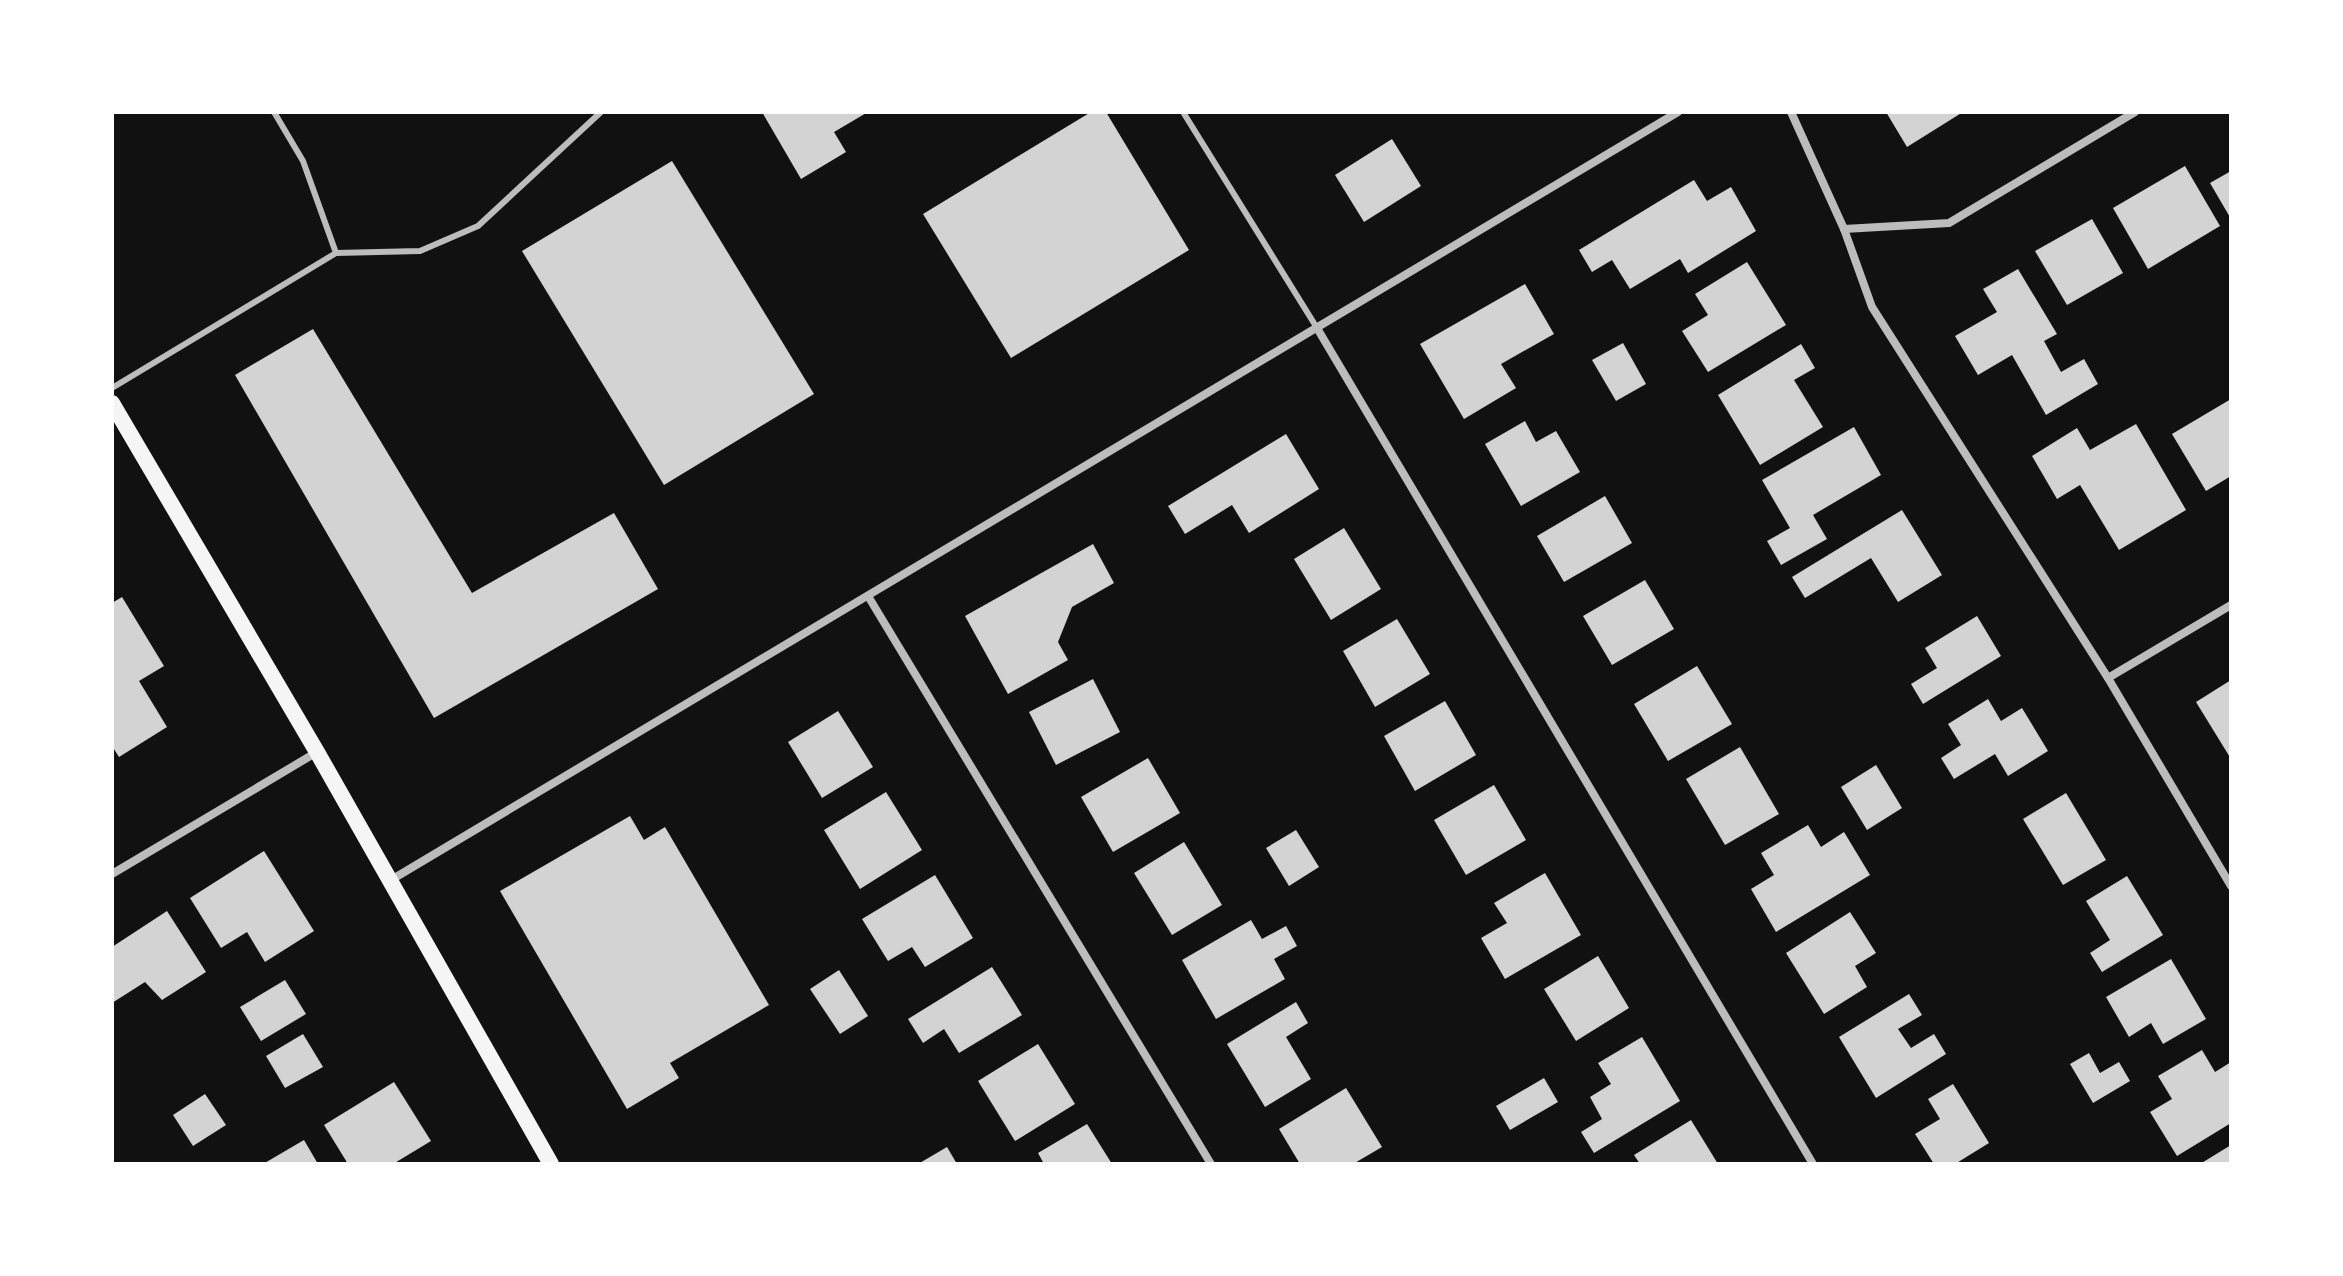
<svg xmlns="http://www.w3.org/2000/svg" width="2343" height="1276" viewBox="0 0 2343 1276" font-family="'Fira Sans Condensed',sans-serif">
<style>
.building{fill:#d3d3d3}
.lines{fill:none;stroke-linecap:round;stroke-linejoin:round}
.service{stroke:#bcbcbc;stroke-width:6}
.minor{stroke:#bcbcbc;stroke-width:8}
.secondary{stroke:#f5f5f5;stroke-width:16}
</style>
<rect width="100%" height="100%" fill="#111"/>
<g class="building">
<path d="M762,112H868L834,132L846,152L801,179Z"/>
<path d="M1091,112H1106L1189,250L1011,358L923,214Z"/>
<path d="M1886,112H1963L1907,147Z"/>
<path d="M1392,139L1421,186L1364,222L1335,175Z"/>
<path d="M672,161L814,394L664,485L522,251Z"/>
<path d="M2185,166L2220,226L2148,269L2113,208Z"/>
<path d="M2231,171V219L2210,183Z"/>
<path d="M1694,180L1707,201L1731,187L1756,231L1688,273L1680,259L1630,289L1612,260L1592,272L1579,250Z"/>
<path d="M2092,219L2123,273L2067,305L2035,251Z"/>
<path d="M1747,262L1786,325L1708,372L1682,331L1708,315L1695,294Z"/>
<path d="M2018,269L2057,334L2044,341L2061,372L2084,359L2098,384L2046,415L2012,355L1978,375L1955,336L1997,312L1983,289Z"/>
<path d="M1525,284L1554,334L1501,364L1516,388L1464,419L1420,344Z"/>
<path d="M313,329L472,593L614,513L658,589L434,718L235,375Z"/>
<path d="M1623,343L1646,384L1616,401L1592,360Z"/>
<path d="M1801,344L1815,368L1794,380L1823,427L1760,465L1718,395Z"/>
<path d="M2231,399V476L2206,491L2172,434Z"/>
<path d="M1525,421L1536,442L1556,431L1580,472L1521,506L1485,444Z"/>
<path d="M2136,424L2186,510L2119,550L2080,485L2057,499L2032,456L2077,428L2090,450Z"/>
<path d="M1854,427L1881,475L1813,515L1827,539L1781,565L1767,541L1790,528L1762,480Z"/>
<path d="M1286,434L1319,489L1249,533L1232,505L1185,534L1168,506Z"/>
<path d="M1605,496L1632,543L1564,582L1537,536Z"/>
<path d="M1902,510L1942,575L1898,602L1871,558L1805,598L1792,577Z"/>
<path d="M1344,528L1381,589L1331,620L1294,559Z"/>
<path d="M1093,544L1114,583L1072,607L1058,642L1068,660L1008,694L965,616Z"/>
<path d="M1645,580L1674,629L1612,665L1583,616Z"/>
<path d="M122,597L164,666L139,681L167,727L119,757L112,746V603Z"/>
<path d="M1977,616L2001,656L1923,704L1911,684L1937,668L1925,648Z"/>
<path d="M1397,619L1430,674L1375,707L1343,651Z"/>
<path d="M1697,666L1732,724L1668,761L1634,704Z"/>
<path d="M1093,679L1120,732L1056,765L1029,712Z"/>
<path d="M2231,680V759L2196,702Z"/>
<path d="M1988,699L2001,721L2022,708L2048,751L2008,776L1995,754L1954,779L1941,758L1961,745L1948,724Z"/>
<path d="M1445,701L1476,755L1415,791L1384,736Z"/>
<path d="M838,711L873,767L822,798L788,742Z"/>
<path d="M1740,747L1779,814L1725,845L1686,779Z"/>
<path d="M1148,758L1180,813L1113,852L1081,797Z"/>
<path d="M1876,765L1902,808L1867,830L1841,787Z"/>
<path d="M1494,785L1526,840L1466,875L1434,820Z"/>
<path d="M886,792L922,850L860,889L824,830Z"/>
<path d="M2066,793L2106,860L2063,885L2023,819Z"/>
<path d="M630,816L644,840L665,827L769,1005L670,1063L679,1078L627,1109L500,891Z"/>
<path d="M1808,825L1821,847L1844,832L1870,875L1776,932L1751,889L1774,875L1761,853Z"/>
<path d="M1296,830L1319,867L1289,886L1266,848Z"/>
<path d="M1184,842L1222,905L1172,935L1134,873Z"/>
<path d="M264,851L314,931L265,962L247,932L221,948L190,898Z"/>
<path d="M1545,873L1581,935L1505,979L1481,938L1507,923L1494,903Z"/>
<path d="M935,875L973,938L925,967L912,947L888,961L862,919Z"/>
<path d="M2127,876L2163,935L2102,972L2090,953L2110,940L2086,901Z"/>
<path d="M167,911L206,972L162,1000L145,982L112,1003V947Z"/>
<path d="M1850,912L1876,953L1855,966L1867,987L1824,1014L1786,953Z"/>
<path d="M1251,920L1262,939L1286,926L1297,946L1274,959L1285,979L1216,1019L1182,960Z"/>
<path d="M1598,956L1629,1008L1576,1041L1544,989Z"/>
<path d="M2171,959L2206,1019L2163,1044L2151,1023L2129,1037L2106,997Z"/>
<path d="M992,967L1022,1015L959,1053L944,1029L923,1043L908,1019Z"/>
<path d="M839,970L868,1016L840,1034L810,989Z"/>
<path d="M285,980L306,1014L261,1041L240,1007Z"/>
<path d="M1909,994L1922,1015L1898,1029L1911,1048L1934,1034L1946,1054L1876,1098L1839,1037Z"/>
<path d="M1296,1002L1308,1023L1286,1037L1311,1079L1265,1107L1227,1044Z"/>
<path d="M303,1034L323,1067L285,1088L266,1056Z"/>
<path d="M1642,1037L1680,1101L1594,1153L1581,1132L1602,1119L1590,1097L1611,1084L1598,1063Z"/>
<path d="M1038,1044L1075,1104L1015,1141L978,1081Z"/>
<path d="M2202,1050L2215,1072L2231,1062V1123L2177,1156L2150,1112L2172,1099L2158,1076Z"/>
<path d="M2089,1053L2100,1073L2119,1062L2130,1081L2093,1103L2070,1064Z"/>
<path d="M1544,1078L1558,1102L1510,1130L1496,1106Z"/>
<path d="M394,1082L431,1141L393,1164H348L324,1125Z"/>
<path d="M1953,1084L1989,1143L1955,1164H1934L1915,1134L1940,1119L1928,1099Z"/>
<path d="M1346,1088L1382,1147L1353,1164H1300L1279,1129Z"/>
<path d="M205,1094L226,1125L193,1146L173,1115Z"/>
<path d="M1691,1120L1718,1164H1640L1634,1155Z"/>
<path d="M1087,1124L1112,1164H1044L1038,1153Z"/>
<path d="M304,1140L318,1164H263Z"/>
<path d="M2231,1145V1164H2200Z"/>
<path d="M947,1147L957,1164H918Z"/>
</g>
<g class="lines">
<g class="service">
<path d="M274,112L303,161L336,253"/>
<path d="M1183,112L1317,328"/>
<path d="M112,388L336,253L420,251L478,226L601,112"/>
</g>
<g class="minor">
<path d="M1791,112L1844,229L1872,307L2108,678L2231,886"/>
<path d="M1844,229L1949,223L2135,112"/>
<path d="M1317,328L1813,1164"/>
<path d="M868,596L1211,1164"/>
<path d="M2108,678L2231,605"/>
<path d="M112,874L317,752"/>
<path d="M391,880L1678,112"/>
</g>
<path class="secondary" d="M112,403L317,752L551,1164"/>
</g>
<rect width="2343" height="1276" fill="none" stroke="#ffffff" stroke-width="228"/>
</svg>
